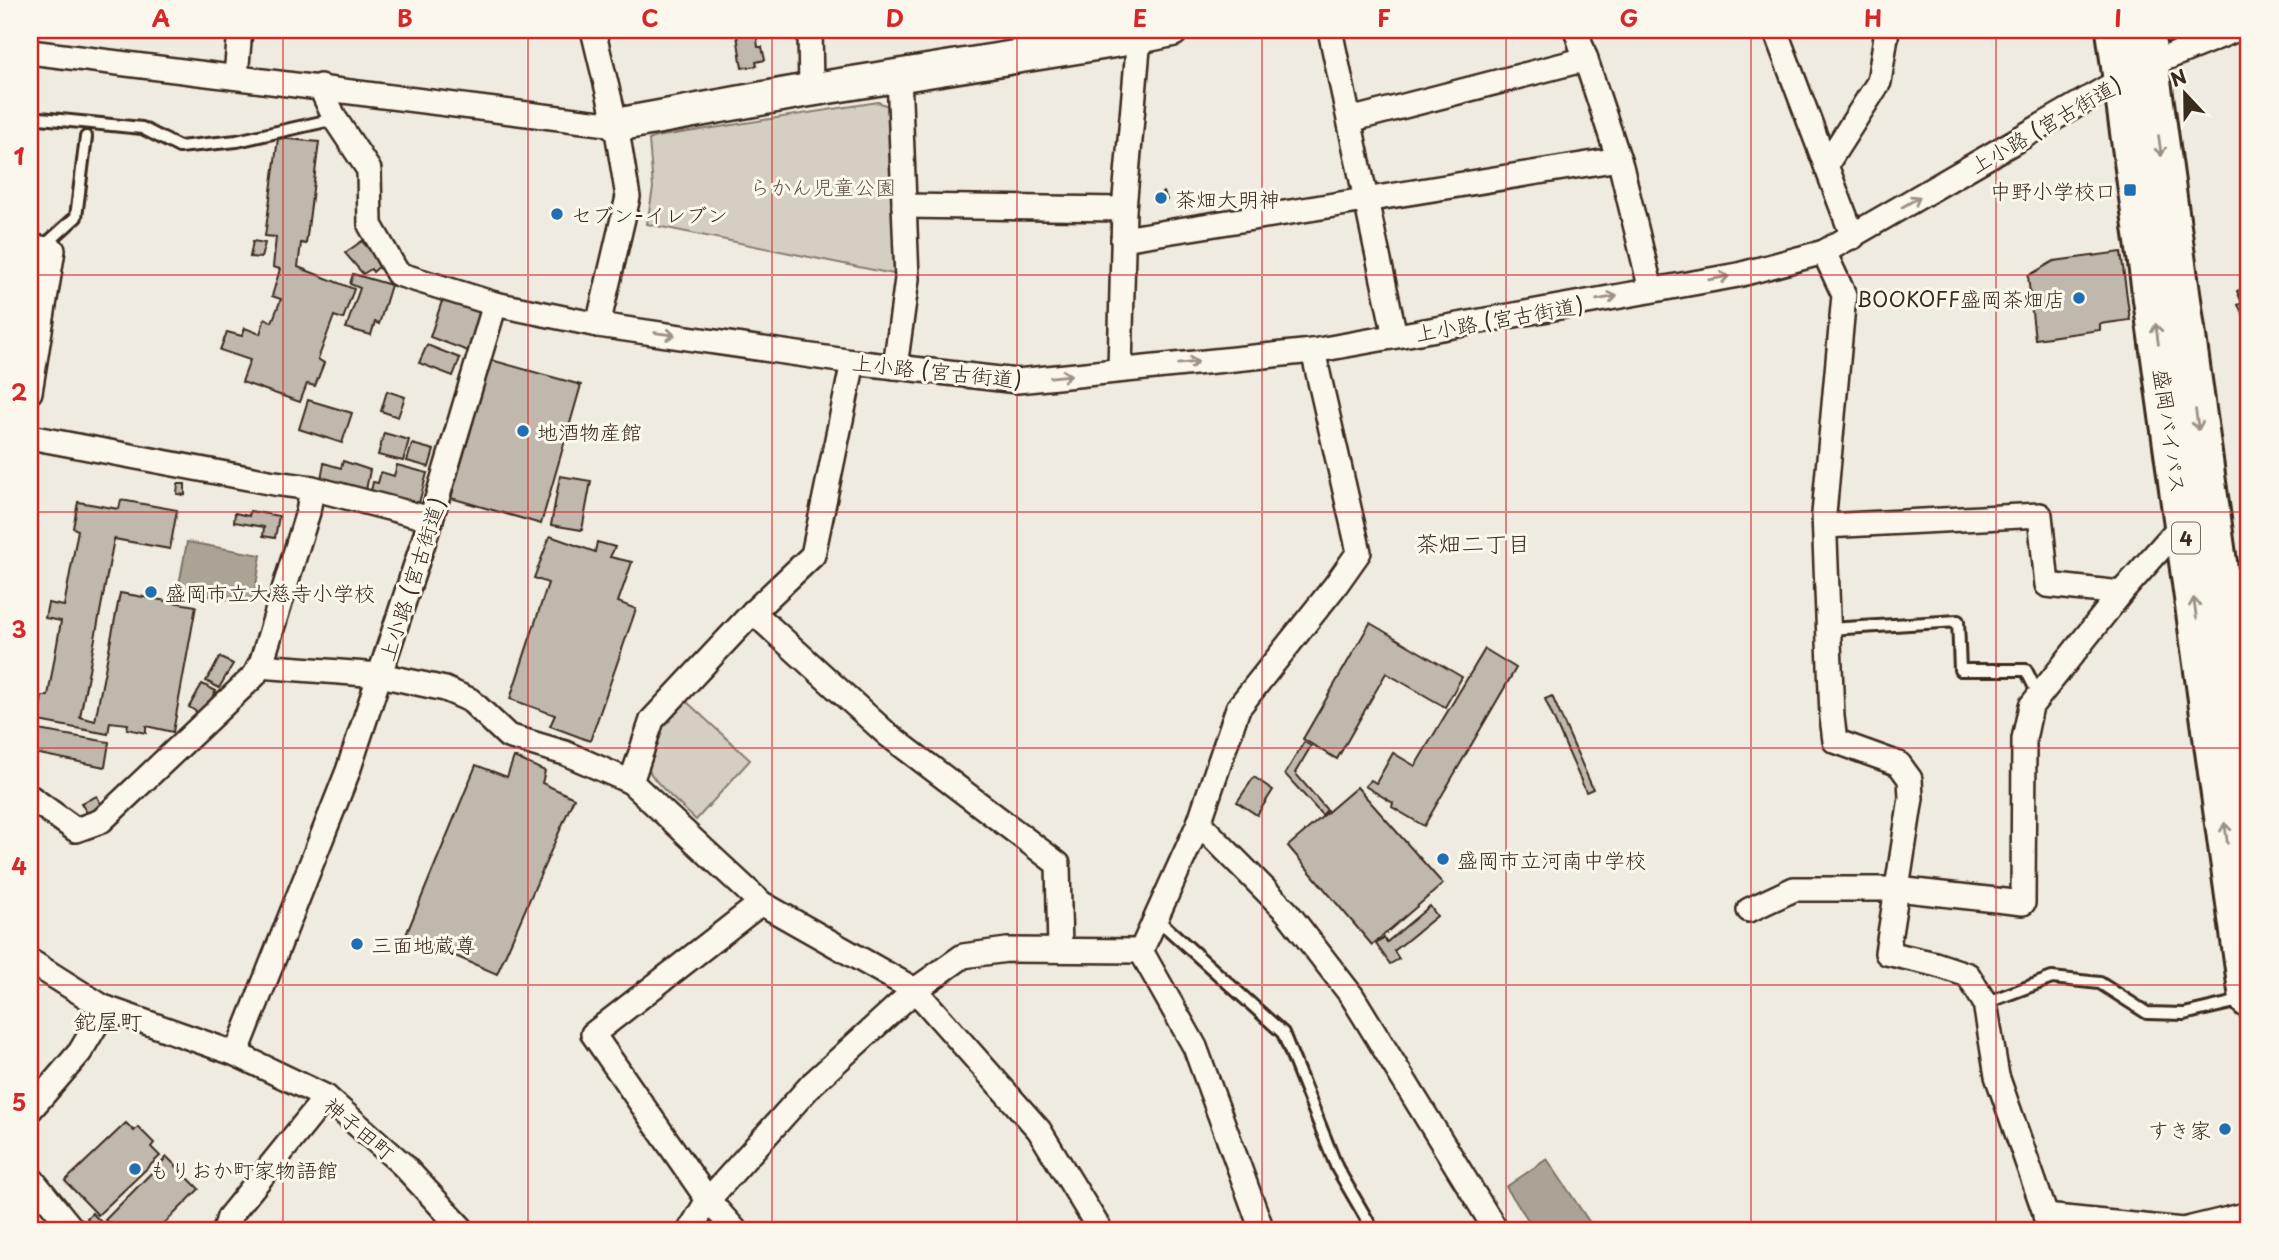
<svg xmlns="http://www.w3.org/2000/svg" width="2279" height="1260" viewBox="0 0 2279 1260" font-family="'Playpen Sans','Klee One',sans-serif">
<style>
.green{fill:#d5cec3;stroke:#887c70;stroke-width:2}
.water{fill:#aca397;stroke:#7f7367;stroke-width:2}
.building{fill:#c0b8ad;stroke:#3b2a1e;stroke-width:2}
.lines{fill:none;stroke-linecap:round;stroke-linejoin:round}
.lane-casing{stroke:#3b2a1e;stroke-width:16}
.street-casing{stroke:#3b2a1e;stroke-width:28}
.secondary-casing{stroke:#3b2a1e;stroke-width:37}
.highway-casing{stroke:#3b2a1e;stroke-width:44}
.lane{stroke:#fbf7ec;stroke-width:10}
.street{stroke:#fbf7ec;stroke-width:23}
.secondary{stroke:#fbf7ec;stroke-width:32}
.highway{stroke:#fbf7ec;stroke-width:38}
.oneway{stroke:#9b9085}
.grid{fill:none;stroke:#d62828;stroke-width:2;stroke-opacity:0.55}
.poi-dot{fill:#1f6fb2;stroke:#fbf7ec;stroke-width:2.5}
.labels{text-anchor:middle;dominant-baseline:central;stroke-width:6;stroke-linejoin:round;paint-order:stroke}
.shield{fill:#fbf7ec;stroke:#75685c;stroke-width:2}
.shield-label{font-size:19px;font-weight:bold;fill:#3b2a1e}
.street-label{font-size:21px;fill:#3b2a1e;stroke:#fbf7ec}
.park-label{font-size:21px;fill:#625347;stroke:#fbf7ec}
.poi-label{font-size:21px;fill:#3b2a1e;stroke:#fbf7ec;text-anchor:start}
.neighbourhood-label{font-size:23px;fill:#3b2a1e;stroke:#fbf7ec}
.neatline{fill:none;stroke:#d62828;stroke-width:2.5}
.grid-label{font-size:23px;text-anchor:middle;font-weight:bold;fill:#d62828}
</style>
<rect width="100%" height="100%" fill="#f0ebe0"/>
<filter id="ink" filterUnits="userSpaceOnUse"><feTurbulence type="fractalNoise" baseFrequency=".0143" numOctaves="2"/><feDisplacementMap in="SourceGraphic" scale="14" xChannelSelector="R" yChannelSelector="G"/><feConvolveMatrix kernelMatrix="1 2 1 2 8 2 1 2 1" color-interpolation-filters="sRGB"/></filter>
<g filter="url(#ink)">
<g class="green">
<path d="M878,102L893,108L898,275L647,224L653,188L649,140L656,137Z"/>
<path d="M686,701L750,760L696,820C685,809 655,784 650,772C639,748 671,716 686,701Z"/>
</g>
<g class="water">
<path d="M187,542L261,555L253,604L178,590Z"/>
<path d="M1547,1159L1590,1223L1579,1230H1535L1506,1187Z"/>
</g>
<g class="building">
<path d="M756,32L758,47H762L765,60L756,62L757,66L742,68L737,35Z"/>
<path d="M278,138L319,142L306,244L301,243L298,267L354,289L343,319L334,316L318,359L324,363L315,386L307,384L300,402L242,382L250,360L220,350L227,332L242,336L245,328L260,334L265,318L272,322L281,299L272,296L280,269L273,267L276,237L265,236Z"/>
<path d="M1164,192L1167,200L1158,204L1155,196Z"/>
<path d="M253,241L265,243L261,258L250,257Z"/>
<path d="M362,241L382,264L373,272L371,269L363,274L345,253Z"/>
<path d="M2121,252L2130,320L2100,324V330L2035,339L2028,276L2054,261Z"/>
<path d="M353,274L391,285L379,324L375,322L371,335L346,328L360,288L350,284Z"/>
<path d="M2249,286V324L2238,305L2242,303L2237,291Z"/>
<path d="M444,295L483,307L468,351L430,337Z"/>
<path d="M427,345L460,358L453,376L419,363Z"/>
<path d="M491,360L581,385L541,524L451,498Z"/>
<path d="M387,391L405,397L398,417L381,411Z"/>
<path d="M308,400L352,413L342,443L299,429Z"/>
<path d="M384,433L409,440L403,461L378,455Z"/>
<path d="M412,444L434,450L429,467L407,461Z"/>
<path d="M343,461L370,470L366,490L321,479L324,463L341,468Z"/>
<path d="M397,465L427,473L419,503L371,491L373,482L378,483L381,472L394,476Z"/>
<path d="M560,476L591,481L582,530L551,525Z"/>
<path d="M178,484H185V495L177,494Z"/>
<path d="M121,500L177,510L170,549L114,539L80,717L95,721L120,593L196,606L173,732L146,726V733L127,729L128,724L110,722L108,734L38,721L42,696H48L61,621L45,618L48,603L64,606L78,530L73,528L78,502L119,509Z"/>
<path d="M250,511L279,516L275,538L263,536L264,527L234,522L235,513L249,516Z"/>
<path d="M550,536L595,552L597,542L615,547L610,557L632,562L618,602L636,609L590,741L550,726L555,715L510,699L548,583L534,578Z"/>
<path d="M1370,623L1462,677L1445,707L1386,673L1337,759L1303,739Z"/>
<path d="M1485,649L1516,668L1424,826L1392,807L1393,803L1365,786L1371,780L1376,783L1393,753L1415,766Z"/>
<path d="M220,657L233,664L219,688L206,681Z"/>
<path d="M202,684L216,691L202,715L189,707Z"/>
<path d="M1552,696L1593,789L1586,792L1545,699Z"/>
<path d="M38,730L109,742L105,767L34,753Z"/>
<path d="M1304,742L1311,746L1295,773L1327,810L1322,815L1285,774Z"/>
<path d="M514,757L545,771L542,783L574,798L497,974L406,935L476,765L507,777Z"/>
<path d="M1254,777L1273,790L1257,815L1237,802Z"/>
<path d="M1357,787L1443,884L1372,945L1288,846Z"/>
<path d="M97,796L102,807L87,813L81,803Z"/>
<path d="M1430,906L1437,916L1394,951L1399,959L1390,964L1376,944L1384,938L1387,942Z"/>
<path d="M126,1123L134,1131L138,1127L154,1143L151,1147L160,1156L98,1215L65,1181Z"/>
<path d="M167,1157L199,1189L158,1230H115L105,1220Z"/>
<path d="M92,1213L108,1229L94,1230L87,1218Z"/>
<path d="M30,1215L38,1223L35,1227L39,1230H30Z"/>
</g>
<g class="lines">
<defs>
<g id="lane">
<path d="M30,117L142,128L179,147L237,141L335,119"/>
<path d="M44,246L76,217L86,137"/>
<path d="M1829,629L1958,621L1960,670H2026L2039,696"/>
<path d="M1156,918L1283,1033L1337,1168L1373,1230"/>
<path d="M1985,1003L2052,978L2100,983L2147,1013L2184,1014L2244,1000"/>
</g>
<g id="street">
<path d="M593,30L616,125L628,197L598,325"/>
<path d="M810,30L811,90"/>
<path d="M1330,30L1395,336"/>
<path d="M1576,30L1621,166L1651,290"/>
<path d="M1775,30L1853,237"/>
<path d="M30,52L616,125"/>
<path d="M236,76L240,30"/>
<path d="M320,86L335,119L369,170L370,225L398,274L495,304L598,325L853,362L1017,381L1313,351L1738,275L1824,252L2122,79L2149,65L2235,30"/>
<path d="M1350,120L1586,59"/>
<path d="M1826,165L1879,82L1887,30"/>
<path d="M904,206L1124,209"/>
<path d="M1123,239L1619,159"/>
<path d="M30,246L53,250L30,392"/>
<path d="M1824,252L1844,295L1824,514L1832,717L1835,741L1899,764L1910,779L1911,798L1887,953L1935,964L1968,975L1985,1003L1997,1076L2051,1230"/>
<path d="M853,362L813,555L753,612L652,720L631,782L761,903L915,990L1039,1130L1100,1230"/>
<path d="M895,367L907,279L899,75"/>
<path d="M1120,370L1124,209L1139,37L1142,30"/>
<path d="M30,437L274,483L312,488L431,519"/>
<path d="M1825,526L2040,515L2047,585L2121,593"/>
<path d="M753,612L887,734L1058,864L1060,950"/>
<path d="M259,666L380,675L445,689L470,700L508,736L565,753L631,782"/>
<path d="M30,797L76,830L101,821L254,676L261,664L308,512L312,488"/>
<path d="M1199,823L1287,912L1352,996L1496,1230"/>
<path d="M1749,910L1794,889H1897L2023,903L2024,739L2031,706L2121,593L2183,523"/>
<path d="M1141,951L1199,823L1238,708L1335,586L1359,552L1313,351"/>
<path d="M1141,951L1195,1047L1262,1230"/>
<path d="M30,961L103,1007L236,1054L326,1097L402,1164L463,1230"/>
<path d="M236,1054L348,771L431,519L495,304"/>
<path d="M30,1110L80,1052L106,1008"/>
<path d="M30,1177L73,1230"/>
<path d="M2045,1216L2183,1230L2249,1214"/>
<path d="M225,1230L229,1217L326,1097"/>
<path d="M690,1230L708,1200L812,1084L915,990L963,956L1007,950L1141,951"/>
<path d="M735,1230L708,1200L593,1034L761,903"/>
</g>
<path id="secondary" d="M616,125L803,91L1139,37L1172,30"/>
<g id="highway">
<path d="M2116,30L2249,998"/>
<path d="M2144,30L2249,796"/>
</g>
</defs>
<use href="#lane" class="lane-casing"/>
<use href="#street" class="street-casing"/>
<use href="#secondary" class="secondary-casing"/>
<use href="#highway" class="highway-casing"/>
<use href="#lane" class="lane"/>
<use href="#street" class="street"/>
<use href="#secondary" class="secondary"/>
<use href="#highway" class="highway"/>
</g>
<defs><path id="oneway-shaft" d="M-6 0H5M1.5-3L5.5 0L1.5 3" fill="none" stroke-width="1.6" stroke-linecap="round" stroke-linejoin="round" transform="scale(1.75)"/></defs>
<g class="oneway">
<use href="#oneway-shaft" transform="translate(2160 146) rotate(82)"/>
<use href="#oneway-shaft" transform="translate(1911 202) rotate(-30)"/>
<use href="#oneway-shaft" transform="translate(1719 278) rotate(-10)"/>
<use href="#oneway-shaft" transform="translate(1607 298) rotate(-10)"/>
<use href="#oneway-shaft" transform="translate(665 334) rotate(8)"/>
<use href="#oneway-shaft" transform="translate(2157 334) rotate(-98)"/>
<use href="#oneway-shaft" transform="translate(1188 363) rotate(-6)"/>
<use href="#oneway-shaft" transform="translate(1061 376) rotate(-6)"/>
<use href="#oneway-shaft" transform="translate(2197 420) rotate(82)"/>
<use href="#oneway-shaft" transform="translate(2195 608) rotate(-98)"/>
<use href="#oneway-shaft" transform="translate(2226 833) rotate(-98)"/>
</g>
</g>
<path class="grid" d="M283,30V1230M528,30V1230M772,30V1230M1017,30V1230M1262,30V1230M1506,30V1230M1751,30V1230M1996,30V1230M30,275H2249M30,512H2249M30,748H2249M30,985H2249"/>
<g class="poi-dot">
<rect x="2123" y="183" width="14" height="14" rx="3.5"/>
<circle cx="1161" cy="198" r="7"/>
<circle cx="557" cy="214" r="7"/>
<circle cx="2079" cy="298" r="7"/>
<circle cx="523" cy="431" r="7"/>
<circle cx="151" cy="592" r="7"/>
<circle cx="1443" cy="859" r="7"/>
<circle cx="357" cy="944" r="7"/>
<circle cx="2225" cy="1129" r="7"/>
<circle cx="135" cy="1169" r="7"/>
</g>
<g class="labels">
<rect class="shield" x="2172" y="522.5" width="28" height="31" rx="5"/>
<g class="shield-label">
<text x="2186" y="538">4</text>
</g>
<g class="street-label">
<text transform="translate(2045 124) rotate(-30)">上小路 (宮古街道)</text>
<text transform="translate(1499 318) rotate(-10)">上小路 (宮古街道)</text>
<text transform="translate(937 370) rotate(6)">上小路 (宮古街道)</text>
<text transform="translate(2171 431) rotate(82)">盛岡バイパス</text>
<text transform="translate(411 579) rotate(-72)">上小路 (宮古街道)</text>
<text transform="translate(360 1128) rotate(40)">神子田町</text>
</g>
<g class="park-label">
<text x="823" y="186">らかん児童公園</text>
</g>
<g class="poi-label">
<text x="2116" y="190" text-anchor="end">中野小学校口</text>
<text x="1175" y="198">茶畑大明神</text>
<text x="571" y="214">セブン-イレブン</text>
<text x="2065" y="298" text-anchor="end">BOOKOFF盛岡茶畑店</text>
<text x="537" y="431">地酒物産館</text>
<text x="165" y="592">盛岡市立大慈寺小学校</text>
<text x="1457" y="859">盛岡市立河南中学校</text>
<text x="371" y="944">三面地蔵尊</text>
<text x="2211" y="1129" text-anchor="end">すき家</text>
<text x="149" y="1169">もりおか町家物語館</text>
</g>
<g class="neighbourhood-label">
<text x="1473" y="542">茶畑二丁目</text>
<text x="108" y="1020">鉈屋町</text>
</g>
</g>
<rect width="2279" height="1260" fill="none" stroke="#fbf7ec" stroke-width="77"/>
<g transform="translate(2185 94) rotate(338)" stroke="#fbf7ec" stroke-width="5" paint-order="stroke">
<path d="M0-5L12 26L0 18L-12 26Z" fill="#3b2a1e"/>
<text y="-10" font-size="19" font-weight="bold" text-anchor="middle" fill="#3b2a1e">N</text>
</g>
<rect x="38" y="38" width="2202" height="1184" class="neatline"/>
<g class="grid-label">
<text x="161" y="27">A</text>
<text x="405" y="27">B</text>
<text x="650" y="27">C</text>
<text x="895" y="27">D</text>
<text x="1140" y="27">E</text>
<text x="1384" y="27">F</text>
<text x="1629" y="27">G</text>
<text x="1873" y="27">H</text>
<text x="2118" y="27">I</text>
<text x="19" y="165">1</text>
<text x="19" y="401">2</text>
<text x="19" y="638">3</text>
<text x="19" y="875">4</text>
<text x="19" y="1111">5</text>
</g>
</svg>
